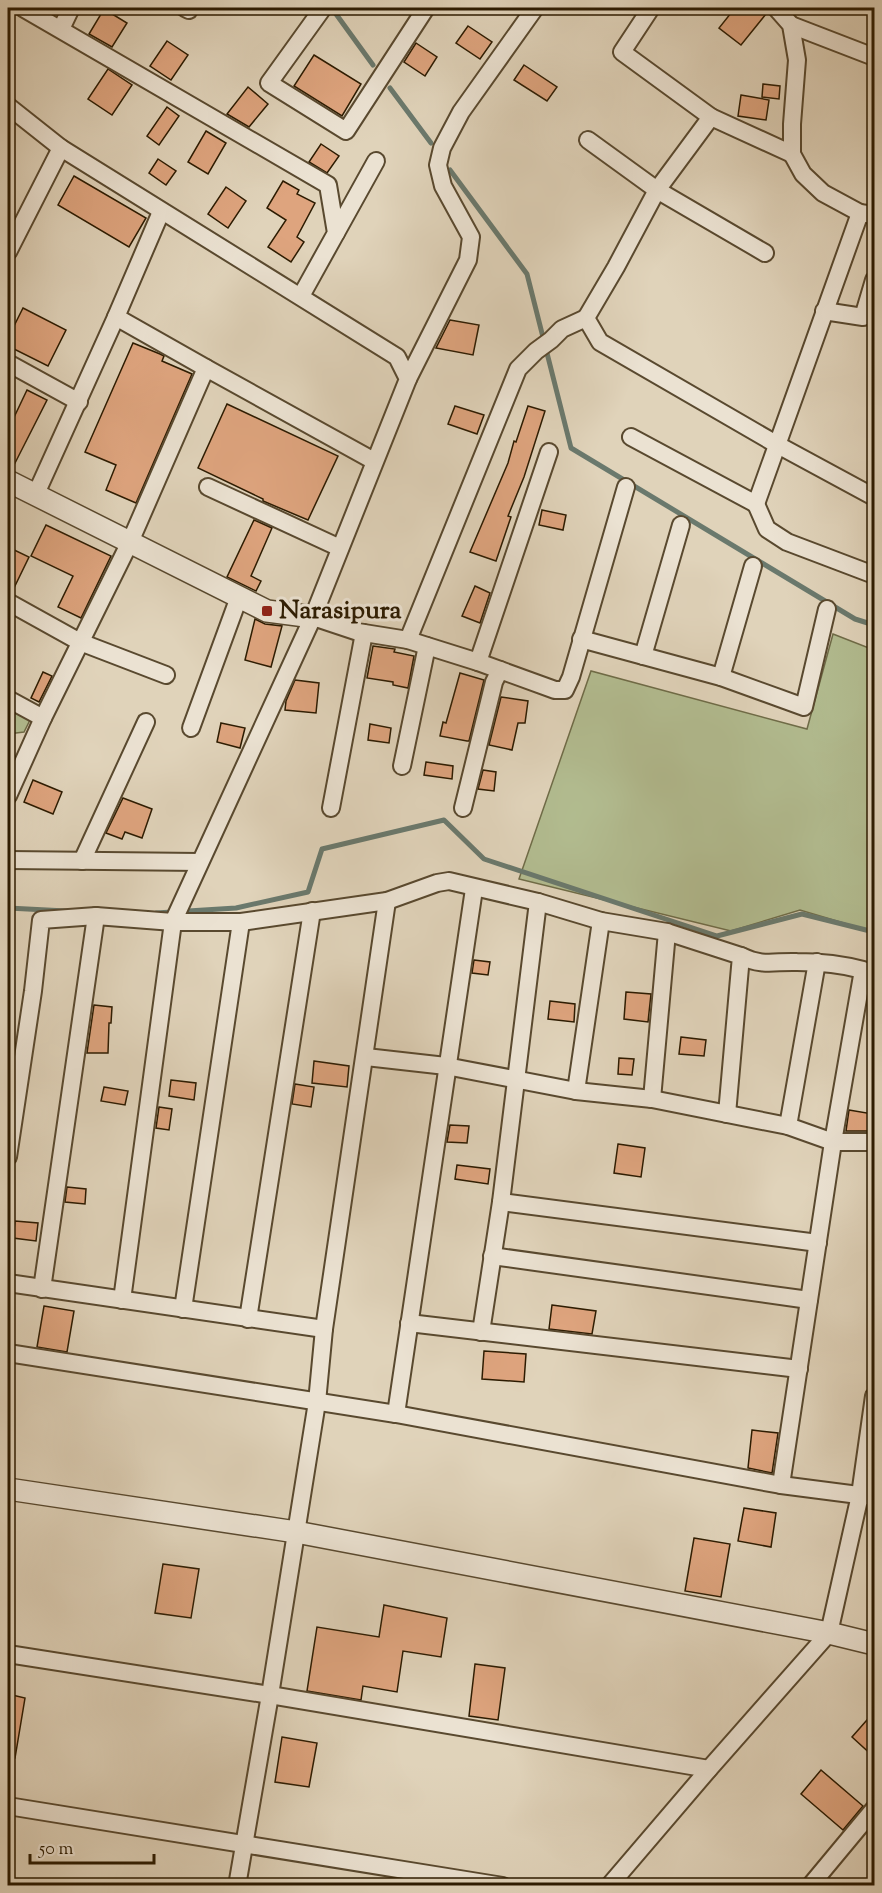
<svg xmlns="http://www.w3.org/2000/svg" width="882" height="1893" viewBox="0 0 882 1893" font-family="'Sorts Mill Goudy',serif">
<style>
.green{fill:#b2bc90;stroke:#6f6c48;stroke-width:1.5}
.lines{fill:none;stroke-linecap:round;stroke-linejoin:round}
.stream{stroke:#6a796d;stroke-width:5}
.building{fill:#dea47e;stroke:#2c1b01;stroke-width:1.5}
.minor-casing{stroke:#59492f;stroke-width:20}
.tertiary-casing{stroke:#59492f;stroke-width:24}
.minor{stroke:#ebe2d2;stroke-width:16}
.tertiary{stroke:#ebe2d2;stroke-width:21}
.poi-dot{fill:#8f2418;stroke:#ebe2d2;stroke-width:2}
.labels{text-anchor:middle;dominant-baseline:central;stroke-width:6;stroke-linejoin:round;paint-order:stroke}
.poi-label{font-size:26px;font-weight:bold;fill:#2c1b01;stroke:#ebe2d2;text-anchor:start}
</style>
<rect width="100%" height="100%" fill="#e0d3ba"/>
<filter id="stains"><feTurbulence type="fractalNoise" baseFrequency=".00333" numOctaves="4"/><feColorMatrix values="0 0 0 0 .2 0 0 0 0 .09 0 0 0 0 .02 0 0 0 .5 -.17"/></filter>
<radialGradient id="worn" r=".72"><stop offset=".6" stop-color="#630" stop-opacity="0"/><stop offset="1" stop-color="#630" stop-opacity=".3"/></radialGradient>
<g class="green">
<path d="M833,634L874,650V932L800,910L731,931L519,879L591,671L807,729Z"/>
<path d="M8,709L30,720L24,732L8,734Z"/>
</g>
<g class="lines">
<g class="stream">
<path d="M336,14L373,65"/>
<path d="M390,88L431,143"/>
<path d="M450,170L527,274L571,448L855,619L874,625"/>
<path d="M8,908L66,911"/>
<path d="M156,913L236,908L308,892L322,849L444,820L484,859L717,936L802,914L874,932"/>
</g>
</g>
<g class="building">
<path d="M735,8H757L766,14L741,45L719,28Z"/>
<path d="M104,9L127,23L112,47L89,34Z"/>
<path d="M468,26L492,42L480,59L456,43Z"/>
<path d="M167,41L188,55L171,80L150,66Z"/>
<path d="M416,43L437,57L425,76L404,62Z"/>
<path d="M314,55L361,84L342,116L294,86Z"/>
<path d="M524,65L557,87L547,101L514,80Z"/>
<path d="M108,69L132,85L112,115L88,99Z"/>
<path d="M763,84L780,86L779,99L762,97Z"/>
<path d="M248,87L268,104L249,127L227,114Z"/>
<path d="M741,95L769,100L766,120L738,116Z"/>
<path d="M167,107L179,116L159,145L147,136Z"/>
<path d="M206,131L226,143L208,174L188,162Z"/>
<path d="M321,144L339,156L327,173L309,162Z"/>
<path d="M158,159L176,171L166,185L149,173Z"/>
<path d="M74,176L146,218L129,247L58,205Z"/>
<path d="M283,181L299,190L297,194L315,203L297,237L304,242L291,262L268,247L286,220L267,208Z"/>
<path d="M226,187L246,201L228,228L208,214Z"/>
<path d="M23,308L66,330L48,366L8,346V338Z"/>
<path d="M450,320L479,325L473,355L436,348Z"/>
<path d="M133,343L160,354L164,356L162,361L192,374L136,503L106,490L116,465L85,452Z"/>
<path d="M27,390L47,400L12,469L8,468V430Z"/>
<path d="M227,404L338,456L308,520L263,501V499L198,468Z"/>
<path d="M455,406L484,415L477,434L448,424Z"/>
<path d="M528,406L545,411L524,477L508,516L511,517L496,561L470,552L508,463L514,441L516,442Z"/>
<path d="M542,510L566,515L563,530L539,525Z"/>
<path d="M254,520L272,528L251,576L261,581L256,591L227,577Z"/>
<path d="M46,525L111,556L81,618L58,607L73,576L31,556Z"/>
<path d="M8,547L29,557L12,592H8Z"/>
<path d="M475,586L490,593L480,623L462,616Z"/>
<path d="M255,619L265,624L282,626L271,667L245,660Z"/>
<path d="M373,646L395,649L394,652L414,656L408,688L393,685V682L367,678Z"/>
<path d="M43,672L52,676L39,702L31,698Z"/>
<path d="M460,673L484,680L469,741H467L440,736L443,722L446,723Z"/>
<path d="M295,680L319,683L316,713L285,710L286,701Z"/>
<path d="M501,697L528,701L525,723H518L512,750L489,745Z"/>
<path d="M221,723L245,728L240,748L217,742Z"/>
<path d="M370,724L391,728L389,743L368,740Z"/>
<path d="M426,762L453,766L452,779L424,775Z"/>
<path d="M483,770L496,772L494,791L478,789Z"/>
<path d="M33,780L62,792L53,814L24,802Z"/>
<path d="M123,798L152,809L142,838L125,832L122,839L106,833Z"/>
<path d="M474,960L490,962L488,975L472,973Z"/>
<path d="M626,992L651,994L648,1022L624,1019Z"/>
<path d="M550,1001L575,1004L574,1022L548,1019Z"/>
<path d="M94,1005L112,1007L111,1023H109L108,1053H87Z"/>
<path d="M681,1037L706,1040L704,1056L679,1054Z"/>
<path d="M619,1058L634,1059L632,1075L618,1074Z"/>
<path d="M314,1061L349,1066L347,1087L312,1083Z"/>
<path d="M171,1080L196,1083L194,1100L169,1096Z"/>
<path d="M295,1084L314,1087L311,1107L292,1104Z"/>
<path d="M104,1087L128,1091L125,1105L101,1101Z"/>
<path d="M159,1107L172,1109L169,1130L156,1128Z"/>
<path d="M849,1110L873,1114L870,1131H846Z"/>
<path d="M450,1125L469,1126L467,1143L447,1142Z"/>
<path d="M618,1144L645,1148L641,1177L614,1173Z"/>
<path d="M457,1165L490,1169L488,1184L455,1179Z"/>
<path d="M67,1187L86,1189L85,1204L65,1202Z"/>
<path d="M15,1221L38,1223L36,1241L13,1238Z"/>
<path d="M552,1305L596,1311L592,1334L549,1329Z"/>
<path d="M44,1306L74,1311L67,1352L37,1347Z"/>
<path d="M484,1351L526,1354L524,1382L482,1379Z"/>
<path d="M752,1430L778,1433L772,1473L748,1468Z"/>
<path d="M744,1508L776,1513L771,1547L738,1541Z"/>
<path d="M694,1538L730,1544L721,1597L685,1591Z"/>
<path d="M163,1564L199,1569L191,1618L155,1613Z"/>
<path d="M384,1605L447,1618L441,1657L403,1651L397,1692L363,1686L361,1700L307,1691L317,1627L379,1637Z"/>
<path d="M475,1664L505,1668L498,1720L469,1716Z"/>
<path d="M8,1694L25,1698L15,1758L8,1757Z"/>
<path d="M874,1712V1757L852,1737Z"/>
<path d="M282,1737L317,1743L309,1787L275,1782Z"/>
<path d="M821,1770L863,1806L843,1830L801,1794Z"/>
</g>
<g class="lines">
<defs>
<g id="minor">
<path d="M23,8L328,185L336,233L301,296"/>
<path d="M185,8L189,10"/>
<path d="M323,8L269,83L346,131L426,8"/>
<path d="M651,8L622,52L711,117"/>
<path d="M776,8L791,25L797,60L792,124V154L803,174L823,193L860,213L874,215"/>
<path d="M791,25L874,57"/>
<path d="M61,29L71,8"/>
<path d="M8,106L61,148L397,357L408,379L313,617L358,632L408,640L478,662L555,690H565L571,677L626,487"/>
<path d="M588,140L657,190L765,253"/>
<path d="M792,154L711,117L657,190L616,267L586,318L600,342L776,444L874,497"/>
<path d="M161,212L116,317L206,368"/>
<path d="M336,233L376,161"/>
<path d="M8,252L61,148"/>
<path d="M824,311L863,317L874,280"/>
<path d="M8,363L79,402"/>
<path d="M408,379L468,260L471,237L443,186L438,165L442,148L461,112L535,8"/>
<path d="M631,437L756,504L860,213"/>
<path d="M208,487L340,548"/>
<path d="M35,496L116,317"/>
<path d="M756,504L767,529L787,542L874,575"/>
<path d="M8,602L80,642L166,675"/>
<path d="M581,639L721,677L804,707L827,609"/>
<path d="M408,640L518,369L536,351L551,340L562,329L586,318"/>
<path d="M643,656L681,525"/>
<path d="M478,662L549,452"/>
<path d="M721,677L753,566"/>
<path d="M8,699L43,718"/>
<path d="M191,728L239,597"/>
<path d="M402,766L427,646"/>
<path d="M8,796L43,718L130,542L206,368L374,461"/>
<path d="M331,808L364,633"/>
<path d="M463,808L494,682L500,670"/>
<path d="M8,860L200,862"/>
<path d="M82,861L146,722"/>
<path d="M741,956C763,967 775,961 797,962C820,962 841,964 863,970L833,1142L781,1485"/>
<path d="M366,1057L446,1066L576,1091L652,1099L788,1126L833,1142H874"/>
<path d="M576,1091L601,921"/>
<path d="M652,1099L667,932"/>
<path d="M788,1126L817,962"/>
<path d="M8,1157L33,991L41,920L96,916L173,922H241L387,901L437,883L449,881L538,902L601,921L667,932L741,956L727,1114"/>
<path d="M501,1202L818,1243"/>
<path d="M492,1256L809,1300"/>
<path d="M8,1283L324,1329"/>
<path d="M42,1289L96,916"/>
<path d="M122,1300L173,922L313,617"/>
<path d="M183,1309L241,922"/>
<path d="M248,1319L312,911"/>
<path d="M409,1323L799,1369"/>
<path d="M481,1332L501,1202L538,902"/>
<path d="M8,1353L396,1414L781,1485L874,1497"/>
<path d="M396,1414L474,889"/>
<path d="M8,1654L270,1695L709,1769"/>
<path d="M8,1806L503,1886"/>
<path d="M237,1886L270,1695L317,1402L324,1329L387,901"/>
<path d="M609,1886L709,1769L829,1633L860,1495L874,1396"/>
<path d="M810,1886L874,1809"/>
</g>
<g id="tertiary">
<path d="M8,481L267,611L313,617"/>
<path d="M8,1489L296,1532L829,1633L874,1644"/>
</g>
</defs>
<use href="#minor" class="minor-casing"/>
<use href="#tertiary" class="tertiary-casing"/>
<use href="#minor" class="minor"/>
<use href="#tertiary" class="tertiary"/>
</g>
<rect class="poi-dot" x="261" y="605" width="12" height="12" rx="3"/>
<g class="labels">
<g class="poi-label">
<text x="279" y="611">Narasipura</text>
</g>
</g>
<rect width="882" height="1893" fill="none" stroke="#e0d3ba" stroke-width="30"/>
<rect x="9" y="9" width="864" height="1875" fill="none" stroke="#2c1b01" stroke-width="3"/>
<rect x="15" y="15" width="852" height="1863" fill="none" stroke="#2c1b01" stroke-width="1.5"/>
<path d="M30 1854v9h124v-9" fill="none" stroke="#2c1b01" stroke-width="3"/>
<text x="39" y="1854" font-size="18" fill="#2c1b01" stroke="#ebe2d2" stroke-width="4.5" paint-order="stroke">50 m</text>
<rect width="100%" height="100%" filter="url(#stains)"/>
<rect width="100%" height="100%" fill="url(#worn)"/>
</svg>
